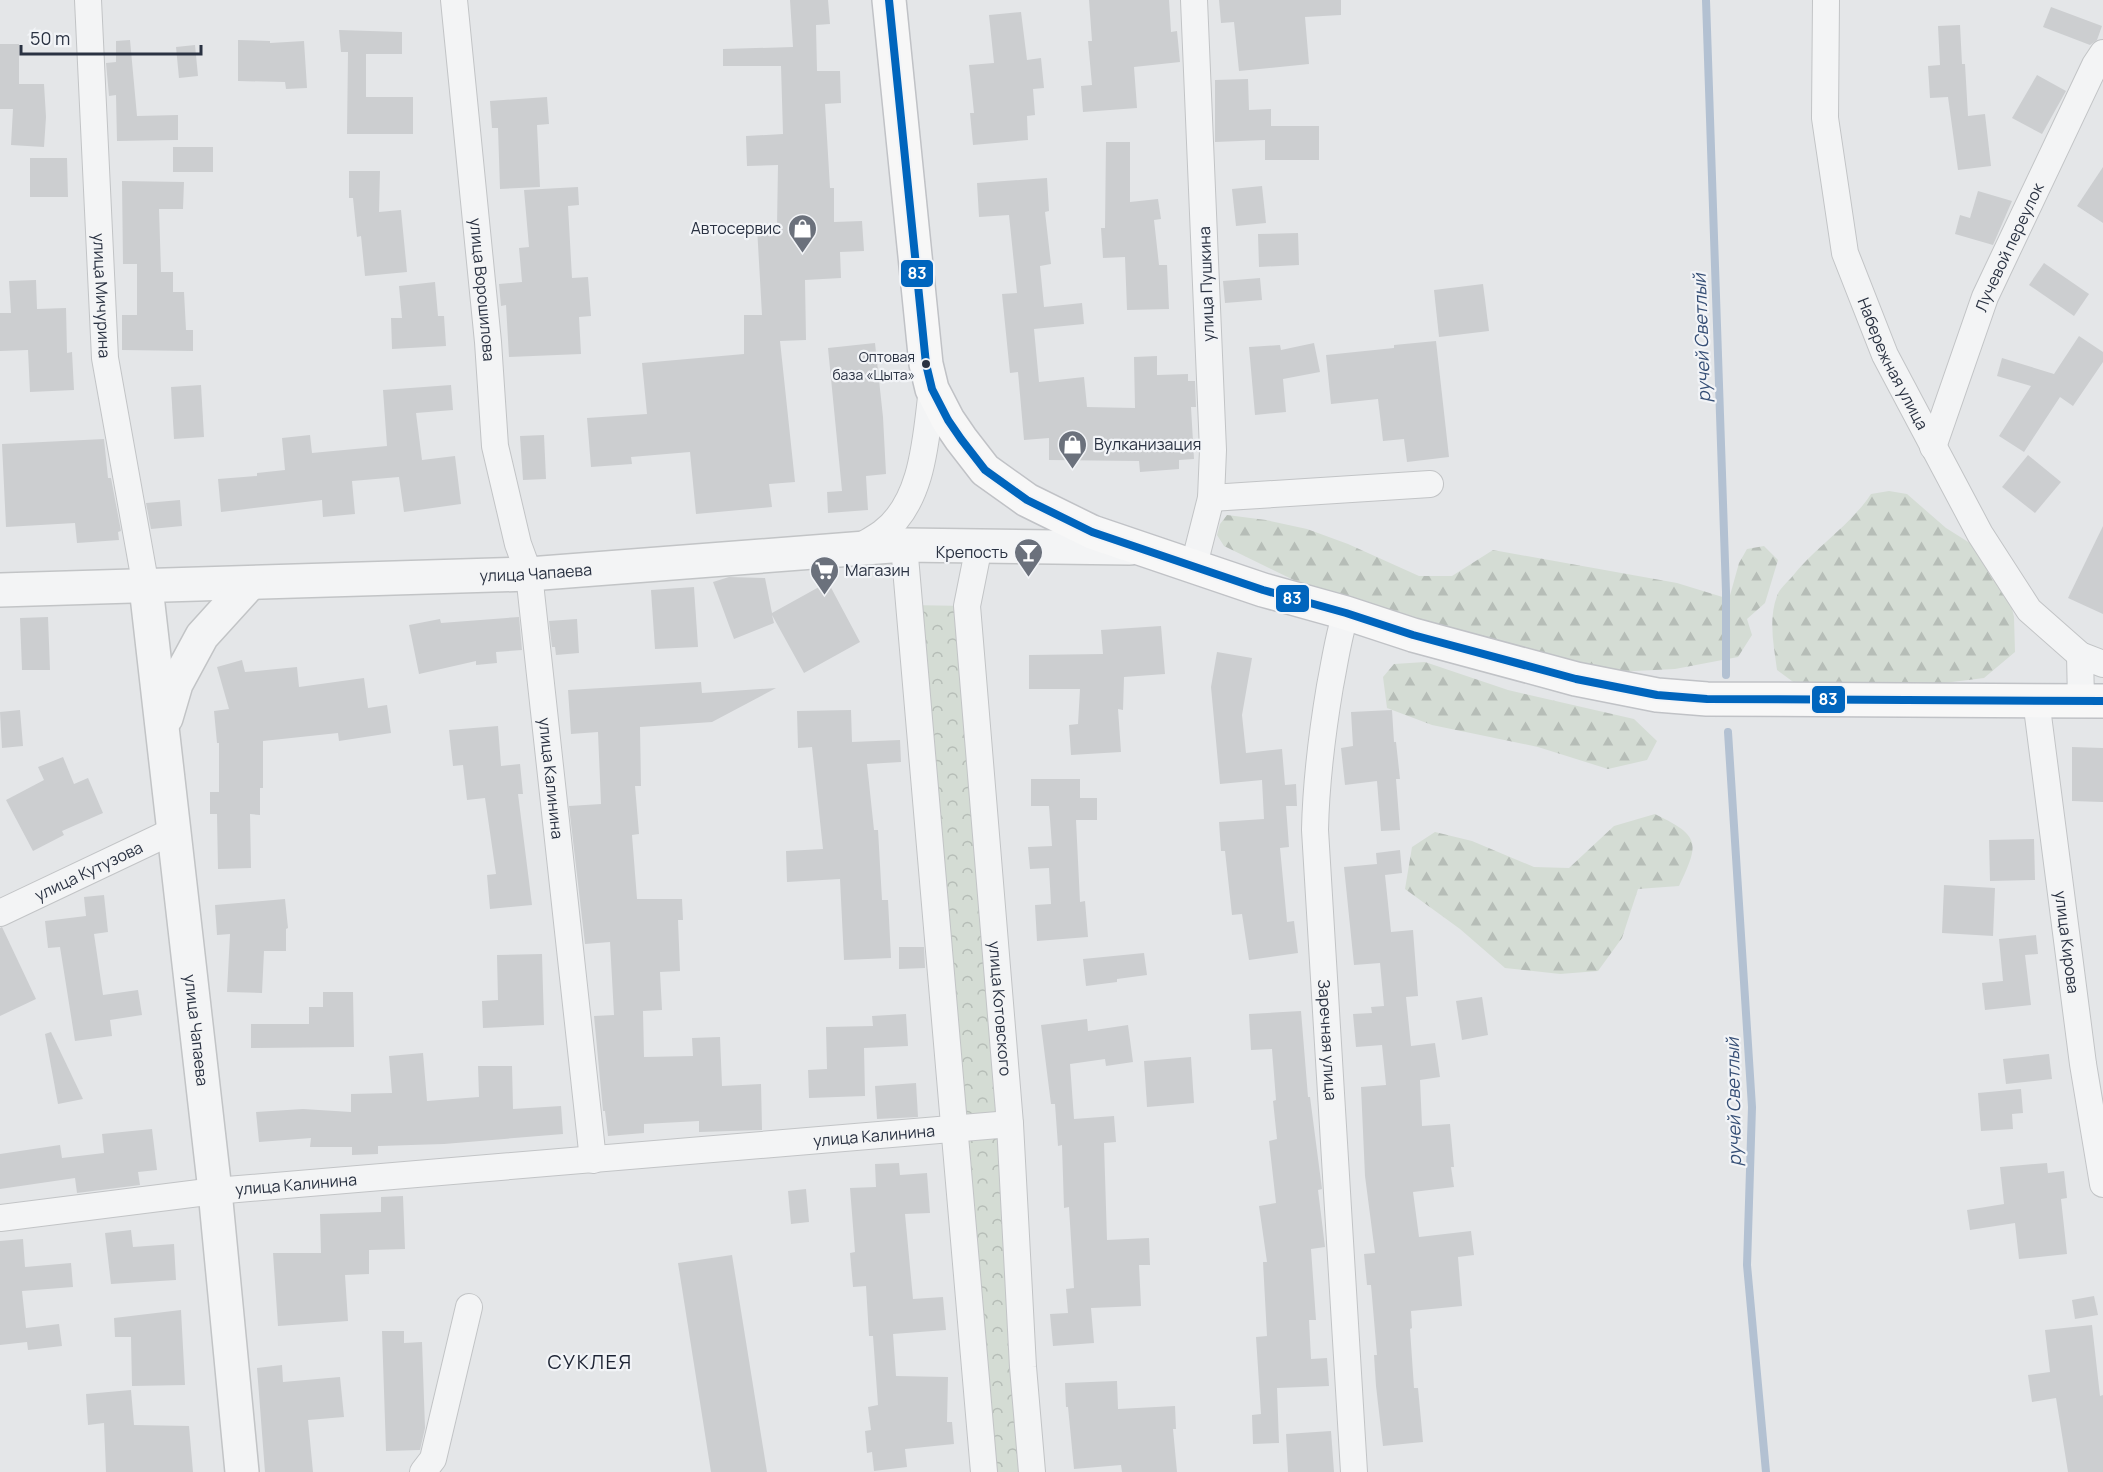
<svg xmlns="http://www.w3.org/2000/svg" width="2103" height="1472" viewBox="0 0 2103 1472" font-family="Manrope,sans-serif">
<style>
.forest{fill:url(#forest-firs)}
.park{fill:url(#park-crowns)}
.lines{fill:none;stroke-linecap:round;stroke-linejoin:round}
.stream{stroke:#b3c1d2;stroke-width:8}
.building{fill:#ccced0}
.minor-casing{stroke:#c2c4c6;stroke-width:28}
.tertiary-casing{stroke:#c2c4c6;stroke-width:36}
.primary-casing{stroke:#c0c2c6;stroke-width:36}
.minor{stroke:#f3f4f5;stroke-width:26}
.tertiary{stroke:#f3f4f5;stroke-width:33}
.primary{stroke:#f7f7f7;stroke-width:33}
.bus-1-casing{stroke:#f2f4f7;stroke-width:12}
.bus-1{stroke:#0065bd;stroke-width:8}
.bus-dot{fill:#2a3242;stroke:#f2f4f7;stroke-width:2}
.labels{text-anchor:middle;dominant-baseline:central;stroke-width:4.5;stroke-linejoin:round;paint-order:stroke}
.bus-label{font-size:14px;fill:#2a3242;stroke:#f2f4f7;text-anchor:end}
.poi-label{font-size:16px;fill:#2a3242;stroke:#f2f4f7;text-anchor:end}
.street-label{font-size:16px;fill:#2a3242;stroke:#f2f4f7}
.water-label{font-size:18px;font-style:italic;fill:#354e75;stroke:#f2f4f7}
.quarter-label{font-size:20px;letter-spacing:1.5px;fill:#1c2333;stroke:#f2f4f7}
.line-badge{stroke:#f2f4f7;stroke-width:2}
.badge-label{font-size:16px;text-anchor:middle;font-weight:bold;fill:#fff}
</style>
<defs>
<pattern id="forest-firs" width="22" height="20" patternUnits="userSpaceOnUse" patternTransform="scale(1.5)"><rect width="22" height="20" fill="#d4dcd4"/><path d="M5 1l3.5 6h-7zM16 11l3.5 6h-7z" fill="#b6bdb7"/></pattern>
<pattern id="park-crowns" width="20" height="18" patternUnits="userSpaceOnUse" patternTransform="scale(1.5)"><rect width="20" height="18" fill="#d4dcd4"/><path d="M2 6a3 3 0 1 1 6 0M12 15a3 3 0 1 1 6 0" fill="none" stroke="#b6bdb7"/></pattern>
</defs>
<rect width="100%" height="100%" fill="#e4e6e8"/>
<g class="forest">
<path d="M1889,491L1907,494L1946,528L1981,550L2007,587L2014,617L2015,652L1984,678L1896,689L1796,684L1777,670C1774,646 1768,620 1777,596C1779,590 1786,583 1791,578C1815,547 1850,526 1871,494Z"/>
<path d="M1227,515L1266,520L1307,529L1348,544L1419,576H1452L1493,550L1677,583L1729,599L1739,563L1747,549L1764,546L1778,560L1765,603L1747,619L1752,635L1738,657L1675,669L1614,672L1341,603L1224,546L1217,535L1220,524Z"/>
<path d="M1425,662L1508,690L1634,719L1657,741L1647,760L1608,769L1538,747L1432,725L1387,708L1383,677L1394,664Z"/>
<path d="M1655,814C1700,836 1700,842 1679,886L1638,889L1622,938L1598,971L1560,974L1505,968L1460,929L1405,889L1412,847L1435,832L1472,841L1534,867L1569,868L1614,826Z"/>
</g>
<path class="park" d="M909,605L967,606L1032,1472H984Z"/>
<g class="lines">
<g class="stream">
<path d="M1706,0L1726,592V675"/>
<path d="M1728,732L1752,1107L1747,1265L1766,1472"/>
</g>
</g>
<g class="building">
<path d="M790,0H828L830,24L816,25L817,71H840L841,103L825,104L830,188H834V222L862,221L864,251L840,252L841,278L805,280L806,340L780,341L795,482L769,484L772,507L696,514L690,452L631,457L632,464L591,467L587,418L647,414L642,363L744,354V315H762L757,227L777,226L778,165L747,166L746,136L783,134L781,66H723V49L793,47Z"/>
<path d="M1089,0H1169L1171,32L1177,31L1180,62L1134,67L1137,108L1083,112L1081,86L1092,85L1088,41H1092Z"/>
<path d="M1219,0H1341V15L1305,17L1309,64L1239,71L1234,22L1221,23Z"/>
<path d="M2051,7L2102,26L2097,40L2090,45L2043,27Z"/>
<path d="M1021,12L1027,60L1041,58L1044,88L1033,89L1035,115L1027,116L1028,140L973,145L970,113H974L969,65L994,63L989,15Z"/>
<path d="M1960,25L1962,64H1965L1968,116L1985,114L1991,166L1958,170L1948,97L1930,98L1928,66L1940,65L1938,26Z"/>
<path d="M339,30L402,32V54H366V97H413V134H347L348,52H341Z"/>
<path d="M130,40L137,116L178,115V140L117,141L116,95L109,96L106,63L116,62V41Z"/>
<path d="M238,40L270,41V43L304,41L307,88L286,89L285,82L238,81Z"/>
<path d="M0,44H19V84H44L46,117L44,147L11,145L13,109H0Z"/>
<path d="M195,45L198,76L179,78L176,47Z"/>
<path d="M2037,75L2066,91L2042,134L2012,118Z"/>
<path d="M1248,79L1249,110L1271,109V126H1319V160H1265V140L1215,142V80Z"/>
<path d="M547,97L549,124L537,125L540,187L500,189L498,128H492L490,101Z"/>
<path d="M1106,142H1130V202L1158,199L1161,219L1154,220L1159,265H1167L1169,309L1127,310L1125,257L1103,258L1101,228H1105Z"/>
<rect x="173" y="147" width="40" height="25"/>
<path d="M30,158H67L68,197H30Z"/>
<path d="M2103,167V223L2077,206Z"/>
<path d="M349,171H380L379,212L401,210L407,272L365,276L361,236L357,237L353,198H349Z"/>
<path d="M1047,178L1049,211L1045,212L1051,264L1040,266L1044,307L1082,303L1084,324L1034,329L1039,382L1084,377L1087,407L1135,408L1134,357L1157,356V375L1188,374V381H1195L1196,407H1191L1194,459L1179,460V469L1140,472L1139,461L1049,460V438L1024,440L1018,372L1010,373L1002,294L1017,293L1009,215L979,217L977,183Z"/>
<path d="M122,181L184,182L183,209H159L161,272H173V292H184L186,330H193V351L122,350V315H137V264H123Z"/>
<path d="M1262,186L1266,223L1236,226L1232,189Z"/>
<path d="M578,187L579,205L568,206L572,278L588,277L591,316L579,317L581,354L509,357L506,305L501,306L499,284L522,282L519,248L529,247L524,190Z"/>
<path d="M1978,191L2012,201L1993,245L1955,234L1960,215L1970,218Z"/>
<path d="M1298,233L1299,265L1259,267L1258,234Z"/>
<path d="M2044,263L2089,294L2074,316L2029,285Z"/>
<path d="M1260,278L1262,300L1225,303L1223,281Z"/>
<path d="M36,280L37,309L66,308L67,353L72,352L74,390L30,392L28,350L0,351V313H11L9,281Z"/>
<path d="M435,282L438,316H444L446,346L392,349L391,318H402L399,286Z"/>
<path d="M1483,284L1489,331L1439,337L1434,290Z"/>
<path d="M2079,336L2103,352V362L2073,406L2060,397L2024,452L1999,436L2031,386L1997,376L2002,358L2054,374Z"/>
<path d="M1436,341L1449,457L1407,462L1404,439L1383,441L1378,399L1331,404L1326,355L1394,348V345Z"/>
<path d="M875,343L883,417L886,474L866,476L868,510L828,513L827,492L842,491L828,348Z"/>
<path d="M1314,343L1320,372L1283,379L1286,412L1255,415L1249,347L1280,345L1281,350Z"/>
<path d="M201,385L204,437L174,439L171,387Z"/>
<path d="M451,385L453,410L416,413L422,460L455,456L461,504L404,512L399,477L352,481L355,514L323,517L322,500L221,512L218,479L257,476V473L285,470L282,438L310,435L312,453L387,446L383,390Z"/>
<path d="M544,435L546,479L523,480L520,436Z"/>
<path d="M104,439L108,478H111L121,531L118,532L119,540L77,543L75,523L6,527L2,444Z"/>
<path d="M2028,455L2061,482L2035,513L2002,487Z"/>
<path d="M180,500L182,526L151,529L146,503Z"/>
<path d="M2103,526V614L2068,598Z"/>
<path d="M729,577L765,578L772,613L828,582L860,642L804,673L772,615L774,623L734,639L713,582Z"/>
<path d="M694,587L698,647L655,649L651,590Z"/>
<path d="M48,617L50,670H22L20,618Z"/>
<path d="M519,617L522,650L496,652L497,663L476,665V661L419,674L409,625L440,619L441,623Z"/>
<path d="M577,619L579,653L556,655L555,647H552L549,621Z"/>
<path d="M1161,626L1165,674L1124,677L1123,710L1118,709L1121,752L1071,755L1069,725L1078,724L1080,689H1029V655L1103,654L1101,630Z"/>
<path d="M1217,652L1252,658L1242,715L1246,753L1282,749L1285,785L1296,784L1297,806H1286L1289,847L1280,848L1287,922L1294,921L1298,953L1249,960L1242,914L1232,915L1225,851H1221L1219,822L1264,819L1262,780L1220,784L1211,687Z"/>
<path d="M242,660L245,672L297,667L299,687L364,678L368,708L387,705L391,733L339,741L338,733L263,741V788H260V815L250,814L251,868L218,869L217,814H210V792H219V743H217L214,711L229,709L217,667Z"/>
<path d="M701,682L702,693L776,688L712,722L640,727L641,786H635L639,834L632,835L637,899H682L683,920H678L680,971L660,972L662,1010L643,1011L644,1057L693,1056L692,1038L720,1037L722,1086L761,1084L762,1130L699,1132V1121L644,1124V1133L608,1136L605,1111H603L594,1016L614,1015L610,942L585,944L569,806L601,804L598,732L571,734L568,690Z"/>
<path d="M20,710L23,746L2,748L0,712Z"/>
<path d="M851,710L852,742L900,740L901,762L867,764L874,830H878L882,900H888L891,958L844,960L840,879L787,882L786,851L823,849L812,747L798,748L797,711Z"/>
<path d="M1392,710L1394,742H1396L1400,779H1396L1400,830L1381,831L1377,781L1345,785L1341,748L1353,746L1351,712Z"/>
<path d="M498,726L501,766L520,764L523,794H518L532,905L490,909L487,875L496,874L485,798L467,800L463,765L453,766L449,730Z"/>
<path d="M2072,747L2103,748V802L2072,801Z"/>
<path d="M63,757L74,784L88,778L103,813L62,831L64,835L33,851L6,800L44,780L38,767Z"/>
<path d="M1031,779H1080V798H1097V820H1076L1080,902L1085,901L1088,937L1037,941L1035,905L1051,904L1049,868L1030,869L1028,847L1052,846L1049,806H1031Z"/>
<path d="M2034,839L2035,880L1990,881L1989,840Z"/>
<path d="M1400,850L1402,873L1385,875L1391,932L1413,930L1418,996L1406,997L1411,1046L1435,1043L1440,1077L1420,1080L1422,1126L1450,1124L1454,1167H1451L1454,1187L1413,1192L1419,1237L1471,1231L1474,1255L1458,1257L1462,1306L1411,1311L1412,1328L1410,1329L1414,1388H1418L1423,1442L1383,1446L1376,1386L1374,1355H1377L1371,1285H1367L1364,1254L1375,1253L1365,1176L1361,1087L1386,1085L1382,1045L1356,1047L1353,1014L1372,1013L1371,1007L1384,1006L1380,963L1354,965L1344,867L1377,864L1376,853Z"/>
<path d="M1944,885L1995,888L1993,936L1942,933Z"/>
<path d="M104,895L108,932L94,934L103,995L138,990L142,1015L110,1020L112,1036L75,1041L60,947L48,948L45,921L86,916L84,897Z"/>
<path d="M285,899L288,928L286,929V951H264L262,993L227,992L230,934L217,935L215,905Z"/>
<path d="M2,927L36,999L0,1016V928Z"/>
<path d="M2036,935L2038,954L2025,955L2031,1005L1985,1010L1982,983L2003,981L1999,939Z"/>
<path d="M899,947H924L925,968L899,969Z"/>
<path d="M1144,953L1147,975L1117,979V982L1086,986L1083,959Z"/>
<path d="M542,954L544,1025L483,1028L482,1001L498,1000L497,955Z"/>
<path d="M323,992H353L354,1047L251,1048V1024H309V1007H323Z"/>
<path d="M1482,997L1488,1035L1462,1040L1456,1001Z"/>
<path d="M1301,1011L1308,1097H1310L1322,1189L1318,1190L1325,1247L1311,1249L1316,1320H1309L1311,1359L1327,1358L1329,1386L1277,1388L1279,1443L1253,1444L1252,1415L1261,1414L1256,1337L1267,1336L1263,1262H1267L1259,1206L1276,1203L1269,1141L1277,1139L1273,1101L1276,1100L1272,1049L1251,1050L1249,1014Z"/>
<path d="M906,1014L908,1046L864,1048L865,1096L809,1098L808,1070L827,1069L826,1027L873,1026L872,1016Z"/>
<path d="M1087,1019L1088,1031L1128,1025L1133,1062L1106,1066L1105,1059L1070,1064L1074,1119L1114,1116L1116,1142L1104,1143L1107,1240L1149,1238L1150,1265H1139L1141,1306L1091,1308L1094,1343L1053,1346L1050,1314L1068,1313L1066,1289L1074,1288L1069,1207L1064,1208L1062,1145L1058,1146L1055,1104H1051L1041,1025Z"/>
<path d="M51,1032L83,1099L58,1104L45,1034Z"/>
<path d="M423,1053L427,1101L479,1097L478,1066H512L513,1109L561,1106L563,1134L444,1144L378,1146V1154L352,1155V1147H310L311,1138L259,1142L256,1112L303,1109L351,1112V1094L392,1093L389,1056Z"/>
<path d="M2049,1054L2052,1079L2006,1084L2003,1059Z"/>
<path d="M1191,1057L1194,1103L1147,1107L1144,1061Z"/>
<path d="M916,1083L918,1117L877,1119L875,1086Z"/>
<path d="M2021,1089L2023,1113L2012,1114L2013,1129L1981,1131L1978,1093Z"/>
<path d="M152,1129L157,1170L138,1172L140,1185L77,1193L75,1178L0,1189V1154L60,1145L62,1158L104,1153L102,1134Z"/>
<path d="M899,1163L900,1175L927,1173L930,1213L905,1214L913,1299L943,1297L946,1330L893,1334L896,1376L948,1377L947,1422H952L954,1444L905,1449L907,1467L874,1471L872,1452L867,1453L865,1431L871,1430L868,1407L878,1405L873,1336H869L866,1286L853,1287L850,1253L855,1252L850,1188L876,1187L875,1164Z"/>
<path d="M2047,1163L2048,1173L2064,1171L2067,1198L2061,1199L2067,1254L2019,1259L2015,1223L1970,1230L1967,1210L2004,1204L2000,1167Z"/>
<path d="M806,1189L809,1222L791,1224L788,1191Z"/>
<path d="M403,1196L405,1249L369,1250V1274L345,1275L348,1321L278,1326L273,1253H321L320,1214L381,1212V1197Z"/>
<path d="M131,1230L133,1247L174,1244L176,1280L111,1284L105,1233Z"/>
<path d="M23,1239L25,1267L71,1263L73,1287L22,1291L26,1328L59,1324L62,1346L28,1350L27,1342L0,1345V1241Z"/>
<path d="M732,1255L767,1472H711L678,1263Z"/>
<path d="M2094,1296L2098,1315L2075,1319L2072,1300Z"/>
<path d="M181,1310L185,1385L132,1386L131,1337H115L114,1318Z"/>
<path d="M2092,1325L2100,1396L2103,1395V1472H2068L2056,1398L2032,1402L2028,1375L2050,1372L2045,1330Z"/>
<path d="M382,1331H404V1343L422,1342L425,1428L420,1450L386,1451Z"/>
<path d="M282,1365L283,1382L340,1377L344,1417L308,1420L313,1472H265L257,1368Z"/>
<path d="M1117,1381L1118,1409L1175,1406L1176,1429H1173L1177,1472H1122L1121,1465L1074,1469L1068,1407H1066L1065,1383Z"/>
<path d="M131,1390L134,1425L189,1426L193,1472H106L104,1423L88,1425L86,1394Z"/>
<path d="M1331,1431L1334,1472H1288L1286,1434Z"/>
</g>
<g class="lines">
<defs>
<g id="minor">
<path id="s1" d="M88,0L105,358L146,587"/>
<path id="s2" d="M454,0L488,342L495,446L518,544L529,574L593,1160"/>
<path id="s3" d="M1826,0L1825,118L1845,253L1885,355L1980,534L2029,610L2080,655L2103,664"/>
<path id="s4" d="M1933,447L1985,297L2095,65L2103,53"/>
<path d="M1211,498L1430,484"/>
<path d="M904,545L984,1472"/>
<path id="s5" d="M979,546L967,606L1010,1124L1023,1367L1032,1472"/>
<path d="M858,548C866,543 875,538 882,533C924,502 926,436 932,389"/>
<path d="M1194,565L1211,498L1213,450L1194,0"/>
<path id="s6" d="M1346,613C1338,637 1335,661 1330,686C1322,734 1316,781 1315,830L1354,1472"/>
<path d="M2080,655L2081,700"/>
<path id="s7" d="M2036,700L2083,1064L2103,1184"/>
<path id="s8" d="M0,913L175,830"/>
<path id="s9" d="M0,1218L215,1191L1010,1124"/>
<path d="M423,1472L433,1459L469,1307"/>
</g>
<g id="tertiary">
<path id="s10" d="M146,587L215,1191L242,1472"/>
<path id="s11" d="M0,590L529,574L904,545L1130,548"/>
<path d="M166,718L176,684L202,636L250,583"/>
</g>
<path id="primary" d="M889,0L926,364L932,389L948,420L961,439L985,470L1027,500L1092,532L1263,590L1346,613L1413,635L1576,679L1657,695L1707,699L2103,701"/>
</defs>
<use href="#minor" class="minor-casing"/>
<use href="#tertiary" class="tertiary-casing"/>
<use href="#primary" class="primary-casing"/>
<use href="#minor" class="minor"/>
<use href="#tertiary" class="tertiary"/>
<use href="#primary" class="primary"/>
<defs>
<path id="bus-1" d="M889,0L926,364L932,389L948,420L961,439L985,470L1027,500L1092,532L1263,590L1346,613L1413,635L1576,679L1657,695L1707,699L2103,701"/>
</defs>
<use href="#bus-1" class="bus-1-casing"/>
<use href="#bus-1" class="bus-1"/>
</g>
<defs>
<symbol id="shop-pin" viewBox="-11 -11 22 30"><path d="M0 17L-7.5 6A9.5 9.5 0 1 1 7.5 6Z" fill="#6b717c" stroke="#f2f4f7"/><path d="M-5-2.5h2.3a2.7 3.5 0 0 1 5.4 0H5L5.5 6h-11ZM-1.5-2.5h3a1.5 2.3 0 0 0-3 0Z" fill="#fff"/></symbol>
<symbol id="bar-pin" viewBox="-11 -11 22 30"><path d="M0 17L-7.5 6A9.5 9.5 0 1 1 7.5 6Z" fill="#6b717c" stroke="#f2f4f7"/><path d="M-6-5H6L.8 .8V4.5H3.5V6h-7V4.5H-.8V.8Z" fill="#fff"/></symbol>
<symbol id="supermarket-pin" viewBox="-11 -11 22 30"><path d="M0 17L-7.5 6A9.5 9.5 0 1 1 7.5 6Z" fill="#6b717c" stroke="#f2f4f7"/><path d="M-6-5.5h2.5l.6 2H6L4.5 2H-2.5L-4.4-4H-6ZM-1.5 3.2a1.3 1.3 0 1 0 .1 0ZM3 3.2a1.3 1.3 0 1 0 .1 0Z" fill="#fff"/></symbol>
</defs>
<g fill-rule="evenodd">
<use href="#shop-pin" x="786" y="212" width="33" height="45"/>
<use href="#shop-pin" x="1056" y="428" width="33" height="45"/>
<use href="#bar-pin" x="1012" y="536" width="33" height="45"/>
<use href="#supermarket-pin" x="808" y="554" width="33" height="45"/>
</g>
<circle class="bus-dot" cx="926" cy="364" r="5"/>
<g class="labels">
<g class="bus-label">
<text x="915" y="356">Оптовая<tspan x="915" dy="18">база «Цыта»</tspan></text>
</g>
<g class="poi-label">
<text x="781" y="228">Автосервис</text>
<text x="1094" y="444" text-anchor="start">Вулканизация</text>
<text x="1008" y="552">Крепость</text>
<text x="845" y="570" text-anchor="start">Магазин</text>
</g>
<g class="street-label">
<text stroke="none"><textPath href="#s4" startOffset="214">Лучевой переулок</textPath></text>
<text transform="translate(1206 284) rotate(-92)">улица Пушкина</text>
<text stroke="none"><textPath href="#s2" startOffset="291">улица Ворошилова</textPath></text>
<text stroke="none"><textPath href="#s1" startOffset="296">улица Мичурина</textPath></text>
<text stroke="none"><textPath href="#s3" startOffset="375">Набережная улица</textPath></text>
<text stroke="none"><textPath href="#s11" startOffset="536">улица Чапаева</textPath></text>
<text stroke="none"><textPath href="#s2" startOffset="786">улица Калинина</textPath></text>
<text stroke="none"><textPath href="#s8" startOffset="98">улица Кутузова</textPath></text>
<text stroke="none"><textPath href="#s7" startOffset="244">улица Кирова</textPath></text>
<text stroke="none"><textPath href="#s5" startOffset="465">улица Котовского</textPath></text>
<text stroke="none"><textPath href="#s10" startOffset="446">улица Чапаева</textPath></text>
<text stroke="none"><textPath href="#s6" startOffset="430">Заречная улица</textPath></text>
<text stroke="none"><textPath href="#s9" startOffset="878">улица Калинина</textPath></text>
<text stroke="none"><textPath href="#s9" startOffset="298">улица Калинина</textPath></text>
</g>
<g class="water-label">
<text transform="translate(1701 338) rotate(-92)">ручей Светлый</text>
<text transform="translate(1733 1102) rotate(-91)">ручей Светлый</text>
</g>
<g class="quarter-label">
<text x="590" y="1361">СУКЛЕЯ</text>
</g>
</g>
<g class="line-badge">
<rect x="900" y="259" width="34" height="29" rx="6" fill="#0065bd"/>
<rect x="1275" y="584" width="35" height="29" rx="6" fill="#0065bd"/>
<rect x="1811" y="685" width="35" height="29" rx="6" fill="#0065bd"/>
</g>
<g class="badge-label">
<text x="917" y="279">83</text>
<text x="1292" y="604">83</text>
<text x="1828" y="705">83</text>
</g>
<path d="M21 45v9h180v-9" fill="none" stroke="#2a3242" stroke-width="3"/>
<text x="30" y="45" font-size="18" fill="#2a3242" stroke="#f2f4f7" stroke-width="4.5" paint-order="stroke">50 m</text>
</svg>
